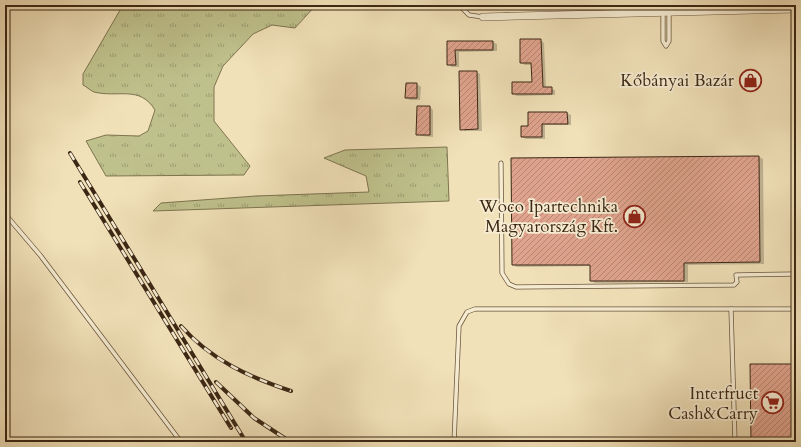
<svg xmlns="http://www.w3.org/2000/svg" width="801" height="447" viewBox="0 0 801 447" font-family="Cardo,serif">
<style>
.grass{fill:url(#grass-tufts);stroke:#7e7450}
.shadow{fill:#0003}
.building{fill:url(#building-hatch);stroke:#3c2714}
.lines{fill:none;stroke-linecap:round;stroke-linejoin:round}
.service-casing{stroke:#69563d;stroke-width:5}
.minor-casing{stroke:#69563d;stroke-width:8}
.service{stroke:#f6ecd2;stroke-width:3.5}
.minor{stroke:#f6ecd2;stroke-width:7}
.rail-casing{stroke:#3c2714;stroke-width:4}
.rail{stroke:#f6ecd2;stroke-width:2.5;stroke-dasharray:8;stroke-linecap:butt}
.labels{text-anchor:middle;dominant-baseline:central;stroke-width:3.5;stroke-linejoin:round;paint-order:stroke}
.poi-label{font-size:17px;fill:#3c2714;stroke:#f6ecd2;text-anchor:end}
</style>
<defs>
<pattern id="grass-tufts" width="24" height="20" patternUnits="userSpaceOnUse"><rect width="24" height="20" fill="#bfc18c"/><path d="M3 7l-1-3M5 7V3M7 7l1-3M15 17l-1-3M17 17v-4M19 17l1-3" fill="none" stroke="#9c9d71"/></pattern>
<pattern id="building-hatch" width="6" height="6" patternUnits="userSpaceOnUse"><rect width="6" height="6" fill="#e0a48e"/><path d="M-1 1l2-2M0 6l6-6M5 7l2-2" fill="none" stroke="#b78673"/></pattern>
</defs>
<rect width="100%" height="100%" fill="#f1e1b9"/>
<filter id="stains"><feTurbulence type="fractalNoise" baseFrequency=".005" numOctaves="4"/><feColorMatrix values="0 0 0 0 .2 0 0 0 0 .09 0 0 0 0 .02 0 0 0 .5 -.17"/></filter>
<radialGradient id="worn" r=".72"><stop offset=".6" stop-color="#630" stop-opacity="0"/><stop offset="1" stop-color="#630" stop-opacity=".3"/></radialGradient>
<g class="grass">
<path d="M123,5H316L295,28L272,25L253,34L223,66L214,87V121L250,166L244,175L106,176L86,141L106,135L139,136L148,131L155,110C140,85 118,98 94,92C91,91 87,87 83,85V74Z"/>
<path d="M447,147L449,201L153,211L161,203L256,196L369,192L366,176L324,158L345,150Z"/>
</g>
<g class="shadow">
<path d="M540,40L544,43L546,88L555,90V95L517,96L513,94L533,83L532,65H525L521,63Z"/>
<path d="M448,42H493L497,44V51L459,52V67H452L448,65Z"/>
<path d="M476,72L480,74L482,131H465L461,129Z"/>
<path d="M417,84L421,87L420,100H410L406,98Z"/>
<path d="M430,107L433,110V137L421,136L417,134Z"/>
<path d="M529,113H567L571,115V125H545V139H526L522,137L529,127Z"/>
<path d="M759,157L763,159L764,264L688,265V282L595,283L591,281V266L517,267L513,265Z"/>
</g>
<g class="building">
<path d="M520,39H541L543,87H552V94H512V82H532L531,63H520Z"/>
<path d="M447,41H493V50H455L456,65H447Z"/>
<path d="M459,71H477L478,129L460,130Z"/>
<path d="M406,83H417V98H405Z"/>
<path d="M417,106H430V135H416Z"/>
<path d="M528,112H567L568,124H542V137H521V126H528Z"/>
<path d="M759,156L760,262L684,263V281H590V265H512L511,158Z"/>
<path d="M750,364H796V442H751Z"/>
</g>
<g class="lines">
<defs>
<g id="service">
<path d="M459,5L469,15L483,17"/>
<path d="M663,14V41L666,46L669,41V14"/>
<path d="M501,163L502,273L509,284L516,287L734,285L737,282L736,275L796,274"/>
<path d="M5,214L40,255L181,442"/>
<path d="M731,309L735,442"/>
<path d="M454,442L459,326L467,312L475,309H796"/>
</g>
<path id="minor" d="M483,17L796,9"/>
</defs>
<use href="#service" class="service-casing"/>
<use href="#minor" class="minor-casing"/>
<use href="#service" class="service"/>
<use href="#minor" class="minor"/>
<defs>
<g id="rail">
<path d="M70,153L246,442"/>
<path d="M80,182L231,428"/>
<path d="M181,326C211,360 249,377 291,391"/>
<path d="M216,382L254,418L286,439"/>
</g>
</defs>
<use href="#rail" class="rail-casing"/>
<use href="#rail" class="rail"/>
</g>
<defs>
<symbol id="shop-ring" viewBox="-11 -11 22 22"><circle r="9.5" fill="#f6ecd2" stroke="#8f2418" stroke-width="1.5"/><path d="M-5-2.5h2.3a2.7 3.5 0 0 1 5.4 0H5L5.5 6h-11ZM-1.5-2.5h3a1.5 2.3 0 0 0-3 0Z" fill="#8f2418"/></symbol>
<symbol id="supermarket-ring" viewBox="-11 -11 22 22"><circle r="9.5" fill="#f6ecd2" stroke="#8f2418" stroke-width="1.5"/><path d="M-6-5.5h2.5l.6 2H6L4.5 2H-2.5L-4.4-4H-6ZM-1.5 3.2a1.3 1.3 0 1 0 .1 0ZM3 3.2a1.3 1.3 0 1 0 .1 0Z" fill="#8f2418"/></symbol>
</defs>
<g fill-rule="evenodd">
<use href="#shop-ring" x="738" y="68" width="25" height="25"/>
<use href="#shop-ring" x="622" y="204" width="25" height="25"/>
<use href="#supermarket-ring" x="760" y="390" width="25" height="25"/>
</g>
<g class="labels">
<g class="poi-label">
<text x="734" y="80">Kőbányai Bazár</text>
<text x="618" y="206">Woco Ipartechnika<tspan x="618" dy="20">Magyarország Kft.</tspan></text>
<text x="758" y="393">Interfruct<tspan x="758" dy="20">Cash&amp;Carry</tspan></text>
</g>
</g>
<rect width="801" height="447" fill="none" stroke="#f1e1b9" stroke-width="20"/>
<rect x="6" y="6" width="789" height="435" fill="none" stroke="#3c2714" stroke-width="2"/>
<rect x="10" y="10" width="781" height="427" fill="none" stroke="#3c2714"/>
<rect width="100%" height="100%" filter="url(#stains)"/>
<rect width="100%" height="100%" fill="url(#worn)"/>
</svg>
